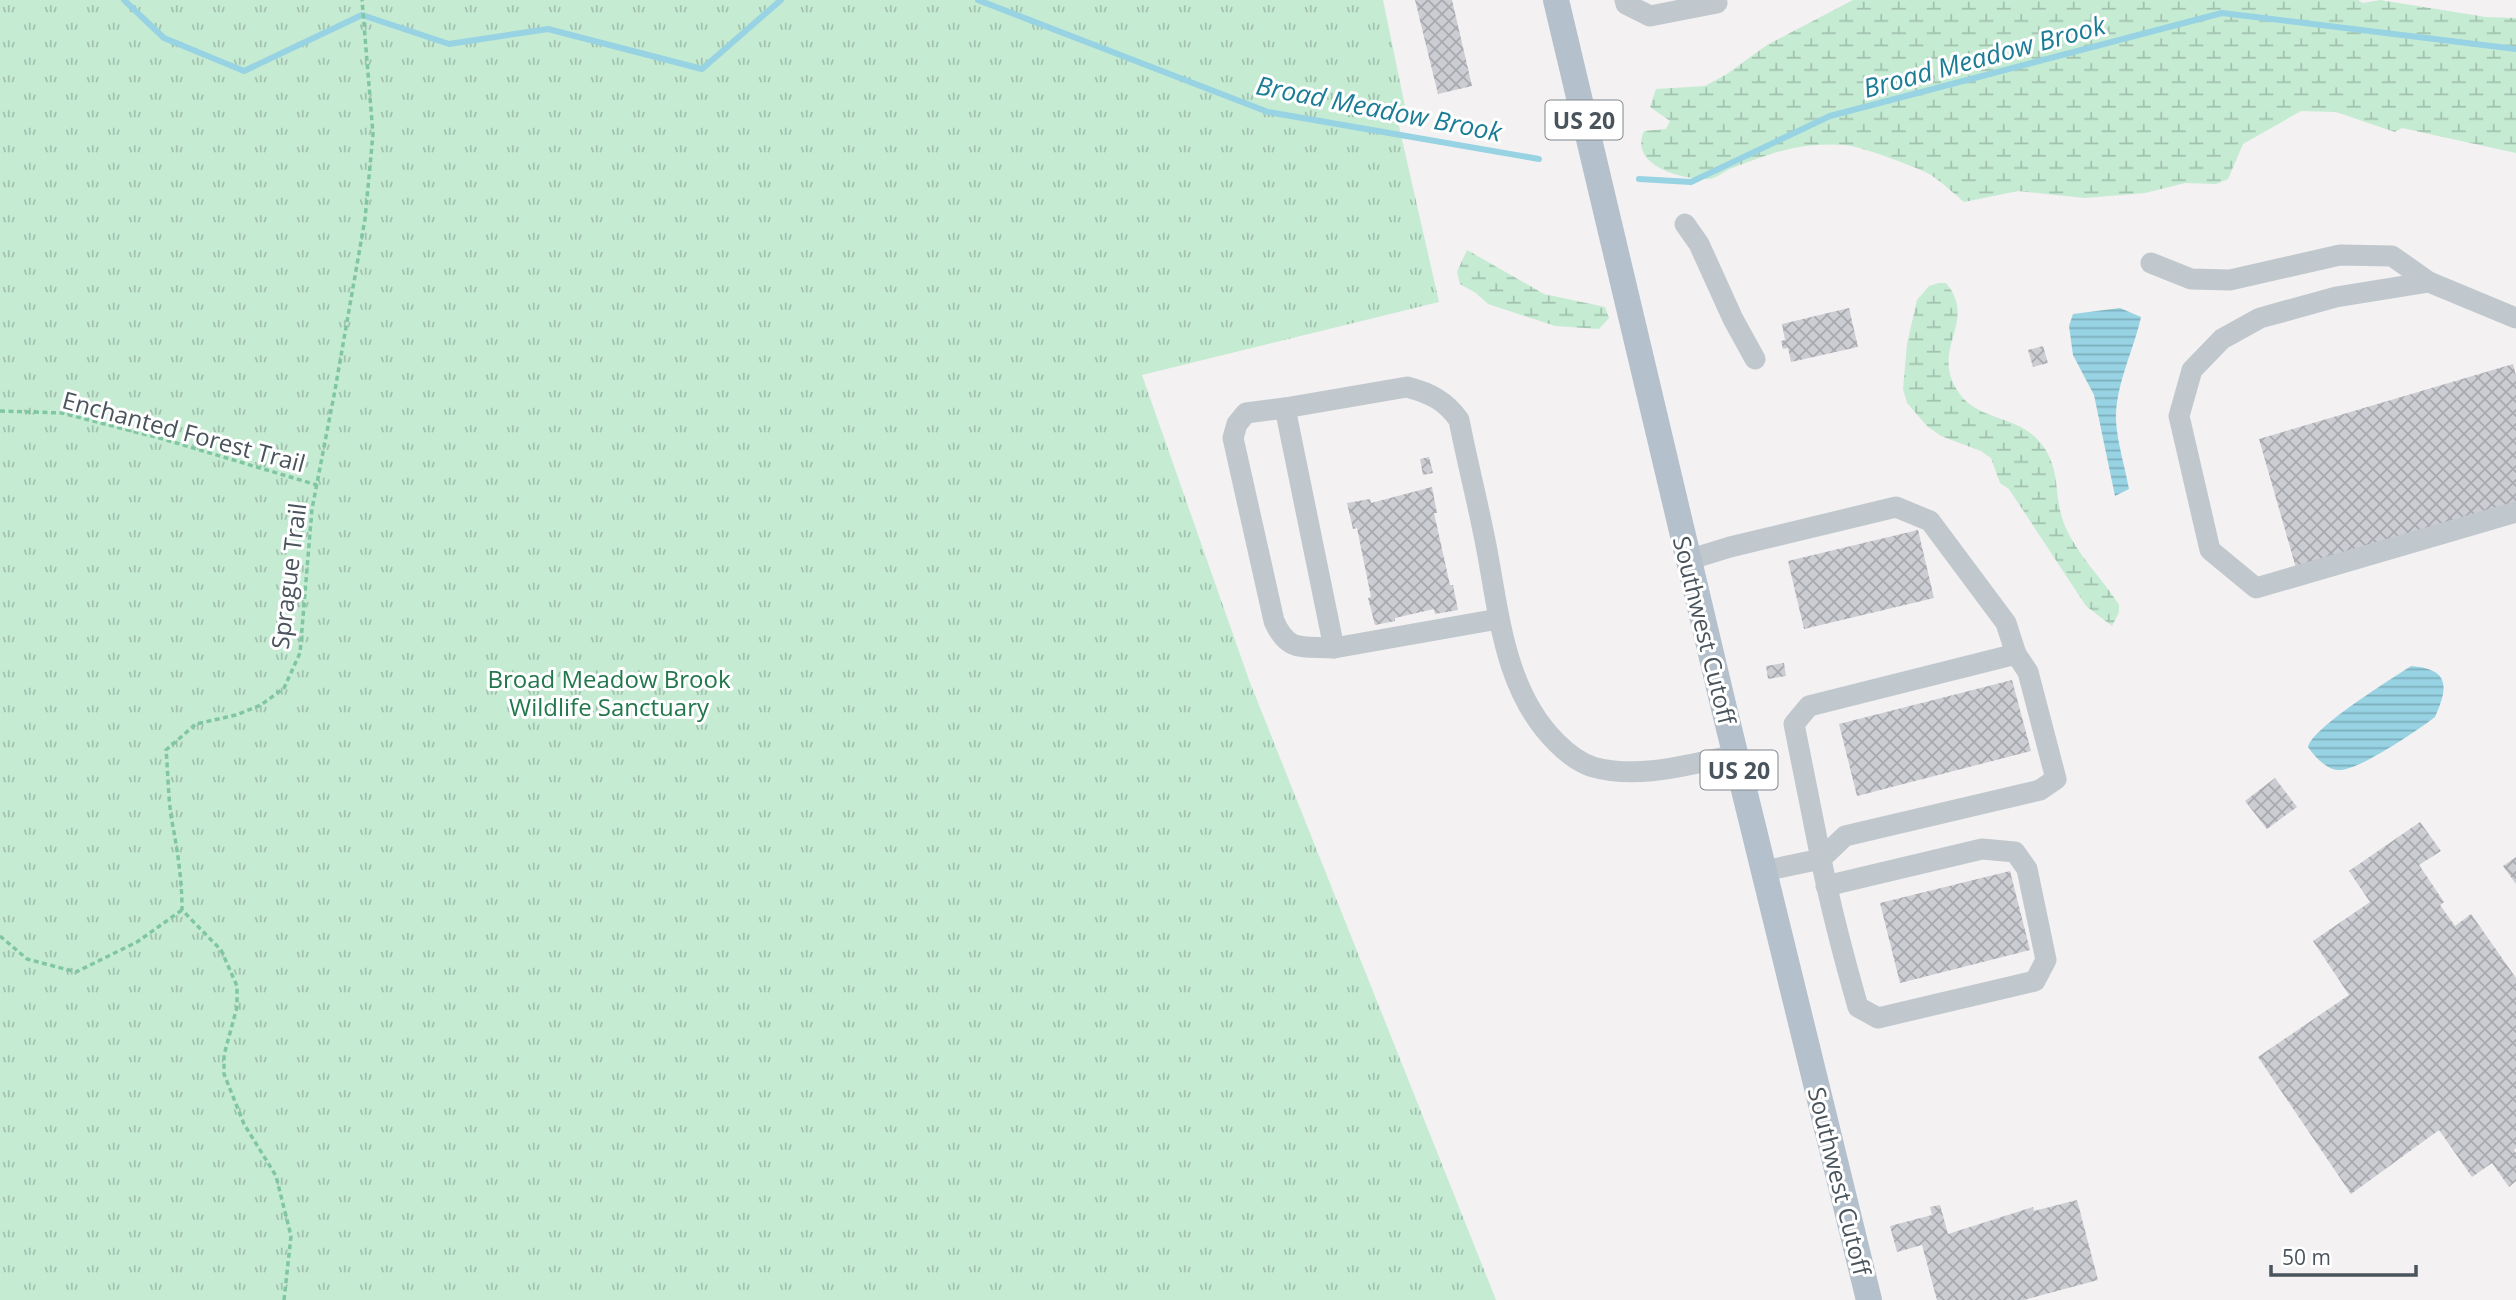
<svg xmlns="http://www.w3.org/2000/svg" width="2516" height="1300" viewBox="0 0 2516 1300" font-family="'Open Sans',sans-serif">
<style>
.wetland{fill:url(#wetland-marsh)}
.park{fill:url(#park-tufts)}
.water{fill:url(#water-rules)}
.lines{fill:none;stroke-linecap:round;stroke-linejoin:round}
.stream{stroke:#97d3e3;stroke-width:6}
.building{fill:url(#building-cross-hatch)}
.path{stroke:#80c6a3;stroke-width:3.5;stroke-dasharray:5 3.5;stroke-linecap:butt}
.minor{stroke:#c0c8ce;stroke-width:21}
.major{stroke:#b4c0cc;stroke-width:26}
.labels{text-anchor:middle;dominant-baseline:central;stroke-width:6;stroke-linejoin:round;paint-order:stroke}
.shield{fill:#fff;stroke:#80878d;stroke-width:2}
.shield-label{font-size:23px;font-weight:bold;fill:#4a545c}
.street-label{font-size:24px;fill:#4a545c;stroke:#fff}
.park-label{font-size:24px;fill:#22774c;stroke:#fff}
.water-label{font-size:26px;font-style:italic;fill:#1b7c96;stroke:#fff}
</style>
<defs>
<pattern id="wetland-marsh" width="20" height="14" patternUnits="userSpaceOnUse" patternTransform="scale(1.75)"><rect width="20" height="14" fill="#c5ebd3"/><path d="M1 5h8M5 5V1M11 12h8M15 12V8" fill="none" stroke="#a2c1ae"/></pattern>
<pattern id="park-tufts" width="24" height="20" patternUnits="userSpaceOnUse" patternTransform="scale(1.75)"><rect width="24" height="20" fill="#c5ebd3"/><path d="M3 7l-1-3M5 7V3M7 7l1-3M15 17l-1-3M17 17v-4M19 17l1-3" fill="none" stroke="#a2c1ae"/></pattern>
<pattern id="water-rules" width="6" height="5" patternUnits="userSpaceOnUse" patternTransform="scale(1.75)"><rect width="6" height="5" fill="#97d3e3"/><path d="M0 2.5h6" fill="none" stroke="#7daebb"/></pattern>
<pattern id="building-cross-hatch" width="8" height="8" patternUnits="userSpaceOnUse" patternTransform="scale(1.75)"><rect width="8" height="8" fill="#cbcdd2"/><path d="M0 0l8 8M0 8l8-8" fill="none" stroke="#a7a9ae"/></pattern>
</defs>
<rect width="100%" height="100%" fill="#f3f1f1"/>
<g class="wetland">
<path d="M1853,0H2358L2363,3L2380,0L2486,17L2516,18V153L2402,128L2395,132L2336,112L2301,111L2243,144L2228,179L2216,184L2185,183L2145,193L2085,198L2018,191L1964,202C1953,193 1943,183 1931,175C1920,168 1859,146 1846,145C1799,142 1775,152 1732,168C1724,171 1716,179 1708,179C1683,180 1628,166 1644,131L1666,129L1670,121L1650,107L1656,89L1705,86L1727,74L1767,45Z"/>
<path d="M1467,250L1544,294L1605,307L1609,318L1599,329L1555,326L1488,304L1476,293L1460,284L1457,272Z"/>
<path d="M1939,283H1946C1979,323 1928,348 1959,393C1977,420 2018,416 2039,441C2063,469 2052,495 2065,526C2078,556 2102,578 2119,605V612L2112,626L2086,606L2009,489L2000,483L1991,458L1981,451L1941,436L1927,426L1907,403L1903,389L1907,344L1917,300L1929,286Z"/>
</g>
<path class="park" d="M0,0H1383L1407,116L1396,113L1439,302L1142,375L1249,680L1496,1300H0Z"/>
<g class="water">
<path d="M2120,308L2141,317C2134,349 2118,379 2116,413C2115,435 2125,466 2129,489L2115,496L2094,395L2073,355L2069,326L2073,314Z"/>
<path d="M2411,666C2449,669 2449,686 2435,717C2418,730 2357,772 2338,770C2326,769 2315,757 2308,747C2313,727 2390,680 2411,666Z"/>
</g>
<g class="lines">
<g class="stream">
<path d="M124,0L164,38L244,71L362,15L449,44L548,29L702,69L781,0"/>
<path d="M978,0L1268,112L1539,159"/>
<path d="M1639,179L1691,182L1830,116L2222,13L2516,49"/>
</g>
</g>
<g class="building">
<path d="M1415,0H1452L1472,86L1438,94Z"/>
<path d="M1849,308L1858,347L1791,362L1788,348L1783,349L1781,341L1785,340L1782,324Z"/>
<path d="M2043,346L2048,363L2033,367L2028,350Z"/>
<path d="M2513,364L2516,376V502L2296,568L2259,439Z"/>
<path d="M1429,457L1433,473L1423,475L1420,459Z"/>
<path d="M1432,487L1437,513H1434L1450,585H1453L1458,610L1435,614L1434,609L1395,618V621L1375,625L1368,598L1371,597L1357,528L1353,529L1347,503L1370,499L1371,503Z"/>
<path d="M1918,530L1934,598L1804,629L1788,561Z"/>
<path d="M1784,663L1786,676L1768,679L1766,666Z"/>
<path d="M2012,680L2031,751L1857,796L1839,724Z"/>
<path d="M2275,778L2297,807L2267,829L2245,801Z"/>
<path d="M2420,822L2441,851L2419,865L2444,902L2440,905L2455,926L2471,914L2516,978V1148L2514,1150L2516,1153V1181L2509,1187L2492,1163L2472,1177L2439,1130L2351,1194L2258,1057L2349,995L2313,941L2370,902L2349,871Z"/>
<path d="M2516,857V884L2503,866Z"/>
<path d="M2010,871L2030,950L1900,983L1880,903Z"/>
<path d="M2077,1200L2098,1280L2024,1300H1937L1922,1245L1897,1252L1890,1226L1932,1215L1930,1207L1940,1205L1948,1234L2033,1207L2034,1211Z"/>
</g>
<g class="lines">
<g class="path">
<path d="M0,411L62,413L163,439L317,485"/>
<path d="M0,936L27,959L76,972L137,942L182,910"/>
<path d="M284,1300L291,1236L276,1176L244,1124L224,1074V1055L237,1007V986L221,950L182,910C182,877 177,848 171,816C168,794 168,771 166,750L196,724L236,715L261,705L284,688L300,653L312,509L335,390L365,219L373,134L362,0"/>
</g>
<g class="minor">
<path d="M1625,0L1626,4L1650,16L1717,3"/>
<path d="M1685,224L1699,244L1733,319L1755,359"/>
<path d="M2151,263L2191,279L2230,280L2340,255L2392,256L2429,282L2516,318"/>
<path d="M2429,282L2336,297L2260,318L2222,339L2192,370L2179,416L2210,550L2256,588L2516,512"/>
<path d="M1285,408L1246,413L1237,424L1233,438L1274,621C1288,653 1302,646 1334,648"/>
<path d="M1688,560L1730,547L1896,507L1930,521L2006,623L2016,654"/>
<path d="M1498,619L1334,648L1285,408L1407,387C1430,393 1446,401 1459,420C1468,466 1480,511 1488,556C1500,622 1507,694 1557,743C1567,753 1580,763 1593,767C1639,780 1690,764 1735,755"/>
<path d="M1764,871L1821,859L1794,724L1809,706L2016,654L2028,672L2056,779L2040,790L1845,836L1821,859C1831,909 1844,958 1858,1007L1878,1018L2035,981L2046,960L2027,869L2015,852L1982,849L1826,886"/>
</g>
<path class="major" d="M1556,0L1723,704L1869,1300"/>
</g>
<g class="labels">
<g class="shield">
<rect x="1545.5" y="100.5" width="77" height="39" rx="5"/>
<rect x="1700.5" y="750.5" width="77" height="39" rx="5"/>
</g>
<g class="shield-label">
<text x="1584" y="120">US 20</text>
<text x="1739" y="770">US 20</text>
</g>
<g class="street-label">
<text transform="translate(184 431) rotate(15)">Enchanted Forest Trail</text>
<text transform="translate(288 576) rotate(-83)">Sprague Trail</text>
<text transform="translate(1705 630) rotate(76)">Southwest Cutoff</text>
<text transform="translate(1840 1181) rotate(76)">Southwest Cutoff</text>
</g>
<g class="park-label">
<text x="609" y="678">Broad Meadow Brook<tspan x="609" dy="28">Wildlife Sanctuary</tspan></text>
</g>
<g class="water-label">
<text transform="translate(1984 56) rotate(-15)">Broad Meadow Brook</text>
<text transform="translate(1379 108) rotate(11)">Broad Meadow Brook</text>
</g>
</g>
<path d="M2271 1265v10h145v-10" fill="none" stroke="#4a545c" stroke-width="3.5"/>
<text x="2282" y="1265" font-size="21" fill="#4a545c" stroke="#ffffff" stroke-width="5" paint-order="stroke">50 m</text>
</svg>
